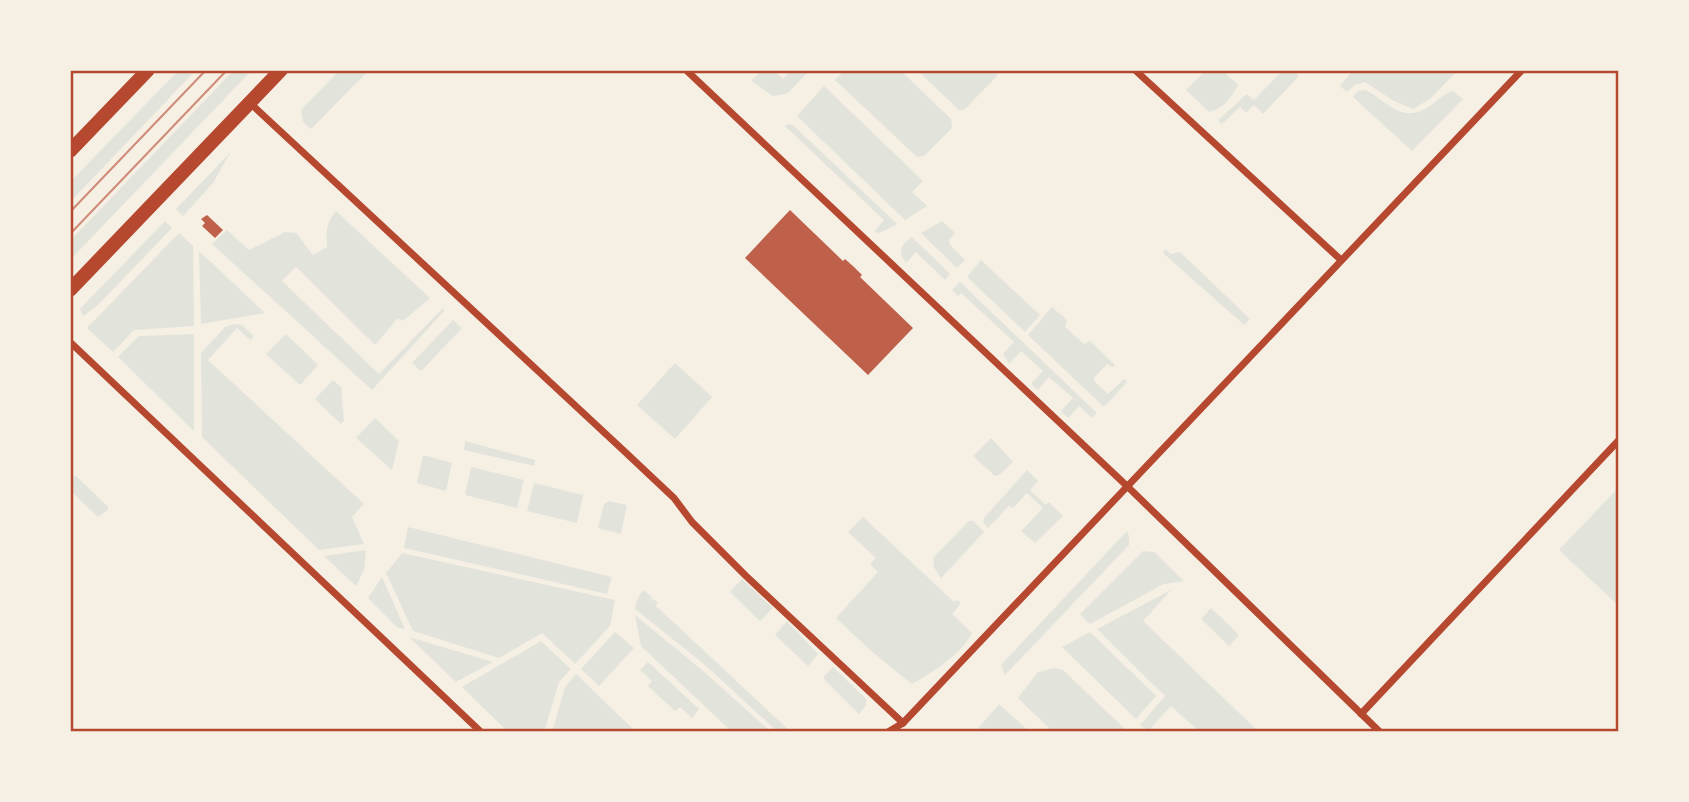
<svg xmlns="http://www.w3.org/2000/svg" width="1689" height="802" viewBox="0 0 1689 802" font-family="'Varela Round',sans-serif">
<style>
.green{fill:#e2e4dc}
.building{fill:#bf614a}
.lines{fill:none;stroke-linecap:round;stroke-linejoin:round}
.minor{stroke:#b5482f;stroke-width:7}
.secondary{stroke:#b5482f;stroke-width:14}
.tram{stroke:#cf8b77;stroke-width:2}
.neatline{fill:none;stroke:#b5482f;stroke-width:2.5}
</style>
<rect width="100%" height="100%" fill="#f6efe4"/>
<g class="green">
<path d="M179,70H196L71,201L70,182Z"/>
<path d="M234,70H252L70,260V241Z"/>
<path d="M340,70L368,71L311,129L303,122L301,110Z"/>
<path d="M762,70H773L783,79L791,70L809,71L788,93L773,96L751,81Z"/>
<path d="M845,70H900L951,119L952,128L924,156L917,157L835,80Z"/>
<path d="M917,70H996L997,76L964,110H959Z"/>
<path d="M1206,70H1222L1238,85C1231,98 1224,108 1209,112L1186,90Z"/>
<path d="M1283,70H1292L1299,76L1263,114L1254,105L1246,113L1240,107L1222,124L1218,120L1247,94L1254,100Z"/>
<path d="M1353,70H1458L1430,99L1413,109L1394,101L1365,82L1355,85L1347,92L1340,86Z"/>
<path d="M824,86L923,181L912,192L927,206L905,220L797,116Z"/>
<path d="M1366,90C1390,104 1402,124 1430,106C1437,101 1444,93 1453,91L1463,99L1412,151L1353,97L1358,91Z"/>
<path d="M789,124L793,125L897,224L880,233L874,232L884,220L785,126Z"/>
<path d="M230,153L213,183L183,216L176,209Z"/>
<path d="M336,211L430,298L403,321L398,318L375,345L296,267L282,281L379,374L442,309L445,310L372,390L212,244L227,230L249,250L285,232L296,233L313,255L327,247C326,232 326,223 336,211Z"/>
<path d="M165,221L172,228L97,306L83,316L80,309Z"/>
<path d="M942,221L955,233L949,240L950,245L965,260L957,268L921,233Z"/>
<path d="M179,233L193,246L194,326L134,330L113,352L87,328Z"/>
<path d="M912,237L950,274L945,280L916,252L906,263C897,252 901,244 912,237Z"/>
<path d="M1165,249L1171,254L1180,252L1250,319L1244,325L1163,253Z"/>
<path d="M199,251L265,313L201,324Z"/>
<path d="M981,260L1040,315L1025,332L967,277Z"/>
<path d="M960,282L1097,413L1092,418L1079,406L1068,418L1061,411L1073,398L1049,377L1038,390L1031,384L1043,371L1021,351L1009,364L1003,354L1014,342L961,293L958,296L952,290Z"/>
<path d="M1052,307L1067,320L1065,327L1084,344L1090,341L1115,365L1113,367L1107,364L1094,378V381L1108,394L1124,379L1127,382L1104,407L1028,335Z"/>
<path d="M453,320L462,328L421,371L412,363Z"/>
<path d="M234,324L242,325L254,336L250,340L237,328L208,360L364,504L352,517L364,544L319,550L202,437L201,353L225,327Z"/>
<path d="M194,334V431L118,357L139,336Z"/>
<path d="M286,334L318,365L300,385L266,354Z"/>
<path d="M675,363L712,397L675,439L637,405Z"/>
<path d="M333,380L341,387L344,421L341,424L315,399Z"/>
<path d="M375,418L399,441L392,470L356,438Z"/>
<path d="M991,438L1013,462L999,475L995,476L973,456Z"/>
<path d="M465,441L535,460L534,466L464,450Z"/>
<path d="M423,455L452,463L446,491L417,483Z"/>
<path d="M471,467L524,480L517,508L465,495Z"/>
<path d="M1027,470L1038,481L1030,490L1046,505L1049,502L1063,516L1035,543L1021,531L1043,508L1027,493L1013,508L1009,506L988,528L983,522L984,518Z"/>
<path d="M76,476L108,507V510L98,517L70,490V478Z"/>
<path d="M534,483L583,495L577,523L527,511Z"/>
<path d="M1619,487V545L1616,547L1619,550V606L1559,550Z"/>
<path d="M609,501L627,505L621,534L598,528L604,504Z"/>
<path d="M863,517L954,602L957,600L961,603L952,614L972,633C959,656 935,671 912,684L871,651L836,618L878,572L870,564L876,558L848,532Z"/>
<path d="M969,521H973L984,532L941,578L934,567L933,558Z"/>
<path d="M408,527L612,577L607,594L404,548Z"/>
<path d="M1127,531L1129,536V545L1005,675L1001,665Z"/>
<path d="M366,550L364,570L356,586L324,556Z"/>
<path d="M1143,551L1154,552L1184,581L1164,584L1090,624L1080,614Z"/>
<path d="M402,553L615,600L610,626L575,664L542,633L499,658L413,631L386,573Z"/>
<path d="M382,577L405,629L398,628L368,598Z"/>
<path d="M742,579L773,608L760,621L730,592Z"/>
<path d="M643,590L652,597L650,601L653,599L658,603L656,606L791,732H778L705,665L635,609L637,600Z"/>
<path d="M1171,590L1143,621L1259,732H1200L1171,706L1148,731L1140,725L1165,696L1097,629Z"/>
<path d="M1211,608L1239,635L1229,646L1201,619Z"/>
<path d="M635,615L702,670L771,732H732L641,646Z"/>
<path d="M787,621L818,654L808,666L775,635Z"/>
<path d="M615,632L634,648L599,686L581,669Z"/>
<path d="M1090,632L1156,696L1136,719L1062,647Z"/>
<path d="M409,637L493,662L456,682Z"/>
<path d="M541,641L571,669L559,682L544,732H508L462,687Z"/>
<path d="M648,662L699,709L692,718L680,707L675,711L648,686L652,681L640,670Z"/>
<path d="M833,667L866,699V705L859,714L823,678Z"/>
<path d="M1054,668L1063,670L1128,732H1053L1018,698L1038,672Z"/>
<path d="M576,674L636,732H552L565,687Z"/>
<path d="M999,704L1030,732H975Z"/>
</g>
<g class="building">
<path d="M790,210L843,261L845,259L854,267L862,275L860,277L913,328L868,375L745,258Z"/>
<path d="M207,215L223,230L215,238L202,226L205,223L201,219Z"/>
</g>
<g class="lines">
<g class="minor">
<path d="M686,70L1128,487L1380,732"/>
<path d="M1135,70L1341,260"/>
<path d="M250,103L623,450L674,498L692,522L746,576L903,723"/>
<path d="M70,342L481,732"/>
<path d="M1361,714L1619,440"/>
<path d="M888,732L903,723L1522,70"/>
</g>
<g class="secondary">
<path d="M70,151L148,70"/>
<path d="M70,290L281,70"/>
</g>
<g class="tram">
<path d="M70,212L206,70"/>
<path d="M70,234L227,70"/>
</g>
</g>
<rect width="1689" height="802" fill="none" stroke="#f6efe4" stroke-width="144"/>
<rect x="72" y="72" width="1545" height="658" class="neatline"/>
</svg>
